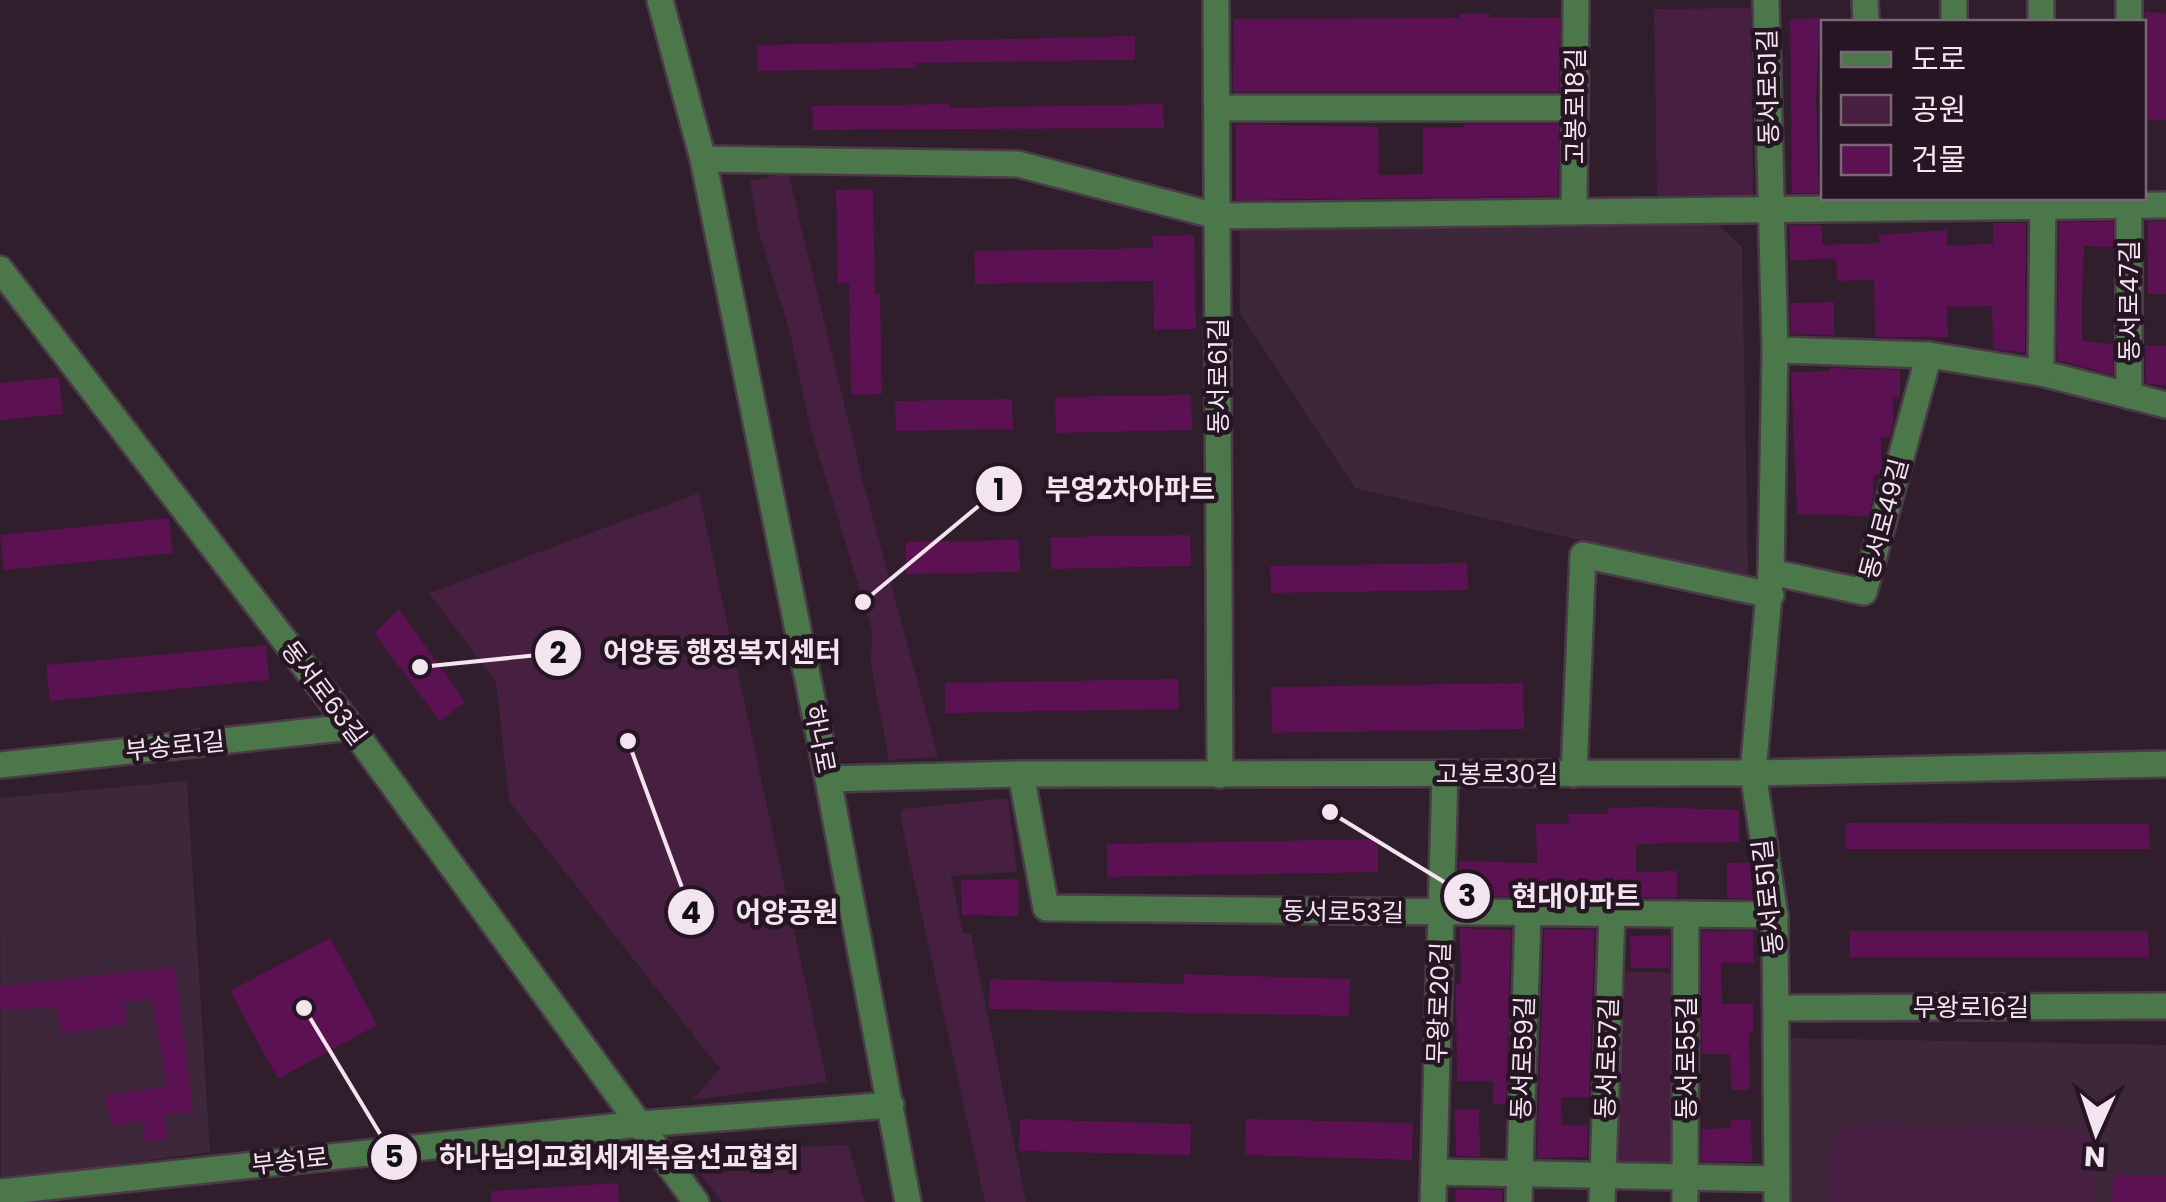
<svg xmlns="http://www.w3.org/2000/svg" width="2166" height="1202" viewBox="0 0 2166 1202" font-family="Poppins,'Noto Sans KR',sans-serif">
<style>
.built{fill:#3e273a}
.green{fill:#471f40}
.building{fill:#5b1152}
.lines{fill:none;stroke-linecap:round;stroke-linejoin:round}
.minor-casing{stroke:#4b3a47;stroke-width:30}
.minor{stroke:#4b774a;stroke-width:25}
.labels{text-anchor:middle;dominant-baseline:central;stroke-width:9;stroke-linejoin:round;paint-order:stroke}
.street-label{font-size:25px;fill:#f2e5ef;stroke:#261522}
.leader{fill:none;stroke:#f2e5ef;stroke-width:4}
.callout-dot{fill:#f2e5ef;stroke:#261522;stroke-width:4}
.mark-label{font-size:30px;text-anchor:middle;font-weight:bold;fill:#111}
.callout-label{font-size:28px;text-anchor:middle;font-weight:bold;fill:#f2e5ef;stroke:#261522;stroke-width:9;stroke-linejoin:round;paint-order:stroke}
</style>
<rect width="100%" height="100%" fill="#301e2c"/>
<g class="built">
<path d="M1713,220L1742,247L1748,579L1355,488L1240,313V231Z"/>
<path d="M187,781L210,1152L1,1180L0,798Z"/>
<path d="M1780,1038L2166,1045V1202H1780Z"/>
</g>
<g class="green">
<path d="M1751,8L1753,195L1657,196L1654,9Z"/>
<path d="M788,172L863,482L938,757L889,760L871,664L872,630L809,423L790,333L758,229L750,181Z"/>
<path d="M699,493L827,1082L692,1100L720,1069L509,801L496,682L429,593Z"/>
<path d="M1008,798L1017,872L951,876L963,933L971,934L1026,1202H985L900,816L903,809Z"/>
<path d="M1616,971L1681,973L1677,1165L1611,1164Z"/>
<path d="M1844,1124L2067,1125L2096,1141L2095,1202H1828V1150Z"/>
<path d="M848,1145L865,1202H722L683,1151Z"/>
</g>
<g class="building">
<path d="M2145,12L2166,13V120H2145Z"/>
<path d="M1489,13L1490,17L1560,18L1559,92H1233L1234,19L1459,18V14Z"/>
<path d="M1820,18L1816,99L1819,193H1792L1790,19Z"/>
<path d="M1135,36V60L915,63L916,68L758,71L757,45Z"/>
<path d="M949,104V108L1163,104L1164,128L813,130L812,106Z"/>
<path d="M1236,124L1378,127L1379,175L1423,174V128L1464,127V124H1559L1558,196L1236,200Z"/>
<path d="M873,189L875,295L880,294L882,394L851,395L849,283H838L836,190Z"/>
<rect x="2148" y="221" width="18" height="73"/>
<path d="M2059,222H2113V247L2084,246L2082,294V341L2113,344V375L2057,360Z"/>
<path d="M1993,223H2026L2025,353L1993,349L1992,306L1947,307L1948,337H1875L1874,280L1837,281L1836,259L1790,260L1789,226L1822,225V245L1879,243V235L1947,230V245L1993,244Z"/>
<path d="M1194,235L1196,329L1154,330L1153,281L975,284L974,251L1153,248L1152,236Z"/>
<path d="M1834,302V335L1791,334L1790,303Z"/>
<path d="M2145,345L2166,346V386L2146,383Z"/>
<path d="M1830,368L1900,370V397H1893V423L1890,437H1881L1882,466L1879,475H1873V498L1868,516L1797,514L1791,372L1830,371Z"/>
<path d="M59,377L63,414L0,420V383Z"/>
<path d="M1191,395L1192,430L1056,433L1055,397Z"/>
<path d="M1012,399L1013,429L896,431L895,401Z"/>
<path d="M169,518L173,553L4,570L0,535Z"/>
<path d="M1190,535L1191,566L1051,569V537Z"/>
<path d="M1019,540L1020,572L906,574V542Z"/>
<path d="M1467,563L1468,590L1271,593L1270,566Z"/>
<path d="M399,609L465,702L440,721L374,633Z"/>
<path d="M266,645L269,680L50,701L46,665Z"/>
<path d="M1178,679L1179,709L945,713V683Z"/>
<path d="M1523,683L1524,729L1272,733L1271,687Z"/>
<path d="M1648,807L1739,810V842L1636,844V872L1677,871V898L1460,896L1459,861L1537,863L1536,824H1569L1568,814H1608V808Z"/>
<path d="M1845,823L2149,824L2150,849H1846Z"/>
<path d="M1378,839V872L1107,877V844Z"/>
<path d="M1750,862L1753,899L1727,898V863Z"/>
<path d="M1019,879L1018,916L962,915L961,880Z"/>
<path d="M1460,928L1511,930L1506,1104H1493V1081L1457,1082L1456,984H1461Z"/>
<path d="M1544,929L1595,930L1589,1097L1561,1098L1562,1125H1588L1587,1157L1537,1158Z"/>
<path d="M1702,931H1753L1754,963H1721L1722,1004H1753V1033H1749L1750,1090H1731L1730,1054H1702Z"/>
<path d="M1850,931H2148L2149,957H1850Z"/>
<path d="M1670,935V968H1631L1630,936Z"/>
<path d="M330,938L377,1025L278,1079L230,991Z"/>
<path d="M175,967L193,1112L163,1114L168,1139L146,1142L143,1121L112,1125L105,1096L167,1086L152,999L124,1002L126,1024L62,1034L57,1008L0,1009V986Z"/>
<path d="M1184,974L1350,979L1349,1016L989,1009L990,979L1184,984Z"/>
<path d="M1479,1109L1480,1157L1456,1156L1455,1110Z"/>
<path d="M1020,1119L1191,1124L1190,1155L1019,1151Z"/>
<path d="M1246,1119L1413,1123L1412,1160L1245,1155Z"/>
<path d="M1730,1120H1751L1752,1162L1701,1161L1702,1129L1731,1128Z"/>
<path d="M2113,1175H2166V1202H2112Z"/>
<path d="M618,1183L619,1202H491V1191Z"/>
<path d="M1456,1189L1502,1190V1202H1455Z"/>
</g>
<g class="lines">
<defs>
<g id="minor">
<path d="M660,0L703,159L828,779L908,1202"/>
<path d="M1216,0L1220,775"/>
<path d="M1766,0L1775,350L1771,572L1753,773L1775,915L1777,1202"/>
<path d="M1865,0L1866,22"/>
<path d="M1954,0V22"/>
<path d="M2041,0V22"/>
<path d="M2129,22V0"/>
<path d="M1217,108H1575"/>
<path d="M703,159L1018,164L1217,216L2166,205"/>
<path d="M2129,198V396"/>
<path d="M1574,212L1576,0"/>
<path d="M0,269L351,727L696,1202"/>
<path d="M1775,350L1929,355L2041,373L2166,405"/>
<path d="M2041,373L2043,198"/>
<path d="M1771,572L1864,592L1929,355"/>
<path d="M0,765L351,727"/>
<path d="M1021,774L1046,908L1775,915"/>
<path d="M1574,774L1583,555L1771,595"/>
<path d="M828,779L1021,774L1753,773L2166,764"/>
<path d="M1776,1008L2166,1006"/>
<path d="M1434,1172L1777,1179"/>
<path d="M0,1192L640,1124L891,1105"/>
<path d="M1433,1202L1445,773"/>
<path d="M1519,1202L1528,914"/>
<path d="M1602,1202L1612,914"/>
<path d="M1685,1202L1686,914"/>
</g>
</defs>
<use href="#minor" class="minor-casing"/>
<use href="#minor" class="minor"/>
</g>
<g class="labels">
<g class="street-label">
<text transform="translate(1768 87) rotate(-91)">동서로51길</text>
<text transform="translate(1575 106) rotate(-90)">고봉로18길</text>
<text transform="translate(2129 301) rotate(-90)">동서로47길</text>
<text transform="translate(1218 376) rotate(-90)">동서로61길</text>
<text transform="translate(1884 519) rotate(-75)">동서로49길</text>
<text transform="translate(324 693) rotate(53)">동서로63길</text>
<text transform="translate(820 739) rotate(79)">하나로</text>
<text transform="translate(175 746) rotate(-6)">부송로1길</text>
<text x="1497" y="774">고봉로30길</text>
<text transform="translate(1768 897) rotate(-96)">동서로51길</text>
<text transform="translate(1343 912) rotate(1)">동서로53길</text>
<text transform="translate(1439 1003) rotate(-88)">무왕로20길</text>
<text x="1971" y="1007">무왕로16길</text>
<text transform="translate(1523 1058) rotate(-88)">동서로59길</text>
<text transform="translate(1607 1058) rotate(-88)">동서로57길</text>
<text transform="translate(1686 1058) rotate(-90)">동서로55길</text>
<text transform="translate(290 1161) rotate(-6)">부송1로</text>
</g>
</g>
<path class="leader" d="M863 602L999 489M420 667L558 653M1330 812L1467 896M628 741L691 912M304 1008L394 1157"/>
<g class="callout-dot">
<circle cx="863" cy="602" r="10"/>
<circle cx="420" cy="667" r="10"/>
<circle cx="1330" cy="812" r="10"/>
<circle cx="628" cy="741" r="10"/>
<circle cx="304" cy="1008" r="10"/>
<circle cx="999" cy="489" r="25"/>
<circle cx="558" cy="653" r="25"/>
<circle cx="1467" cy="896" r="25"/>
<circle cx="691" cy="912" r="25"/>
<circle cx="394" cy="1157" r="25"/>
</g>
<g class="mark-label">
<text x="999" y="500">1</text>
<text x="558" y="663">2</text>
<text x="1467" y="906">3</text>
<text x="691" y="923">4</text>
<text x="394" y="1167">5</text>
</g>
<g class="callout-label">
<text x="1130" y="499">부영2차아파트</text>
<text x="722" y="662">어양동 행정복지센터</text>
<text x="1576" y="906">현대아파트</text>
<text x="787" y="922">어양공원</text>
<text x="619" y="1167">하나님의교회세계복음선교협회</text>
</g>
<rect x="1821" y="20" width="325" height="180" fill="#261522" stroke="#786874" stroke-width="2.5"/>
<rect x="1841" y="52" width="50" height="15" fill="#4b774a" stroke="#786874" stroke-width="2.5"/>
<text x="1911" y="70" font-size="30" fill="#f2e5ef">도로</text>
<rect x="1841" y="95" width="50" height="30" fill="#471f40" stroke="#786874" stroke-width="2.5"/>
<text x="1911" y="120" font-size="30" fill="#f2e5ef">공원</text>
<rect x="1841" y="145" width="50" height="30" fill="#5b1152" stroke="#786874" stroke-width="2.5"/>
<text x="1911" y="170" font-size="30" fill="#f2e5ef">건물</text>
<g transform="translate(2096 1132) rotate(183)" stroke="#261522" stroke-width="8" paint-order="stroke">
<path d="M0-8L18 38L0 25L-18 38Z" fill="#f2e5ef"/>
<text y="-15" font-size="28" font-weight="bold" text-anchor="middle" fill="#f2e5ef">N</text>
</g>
</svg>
